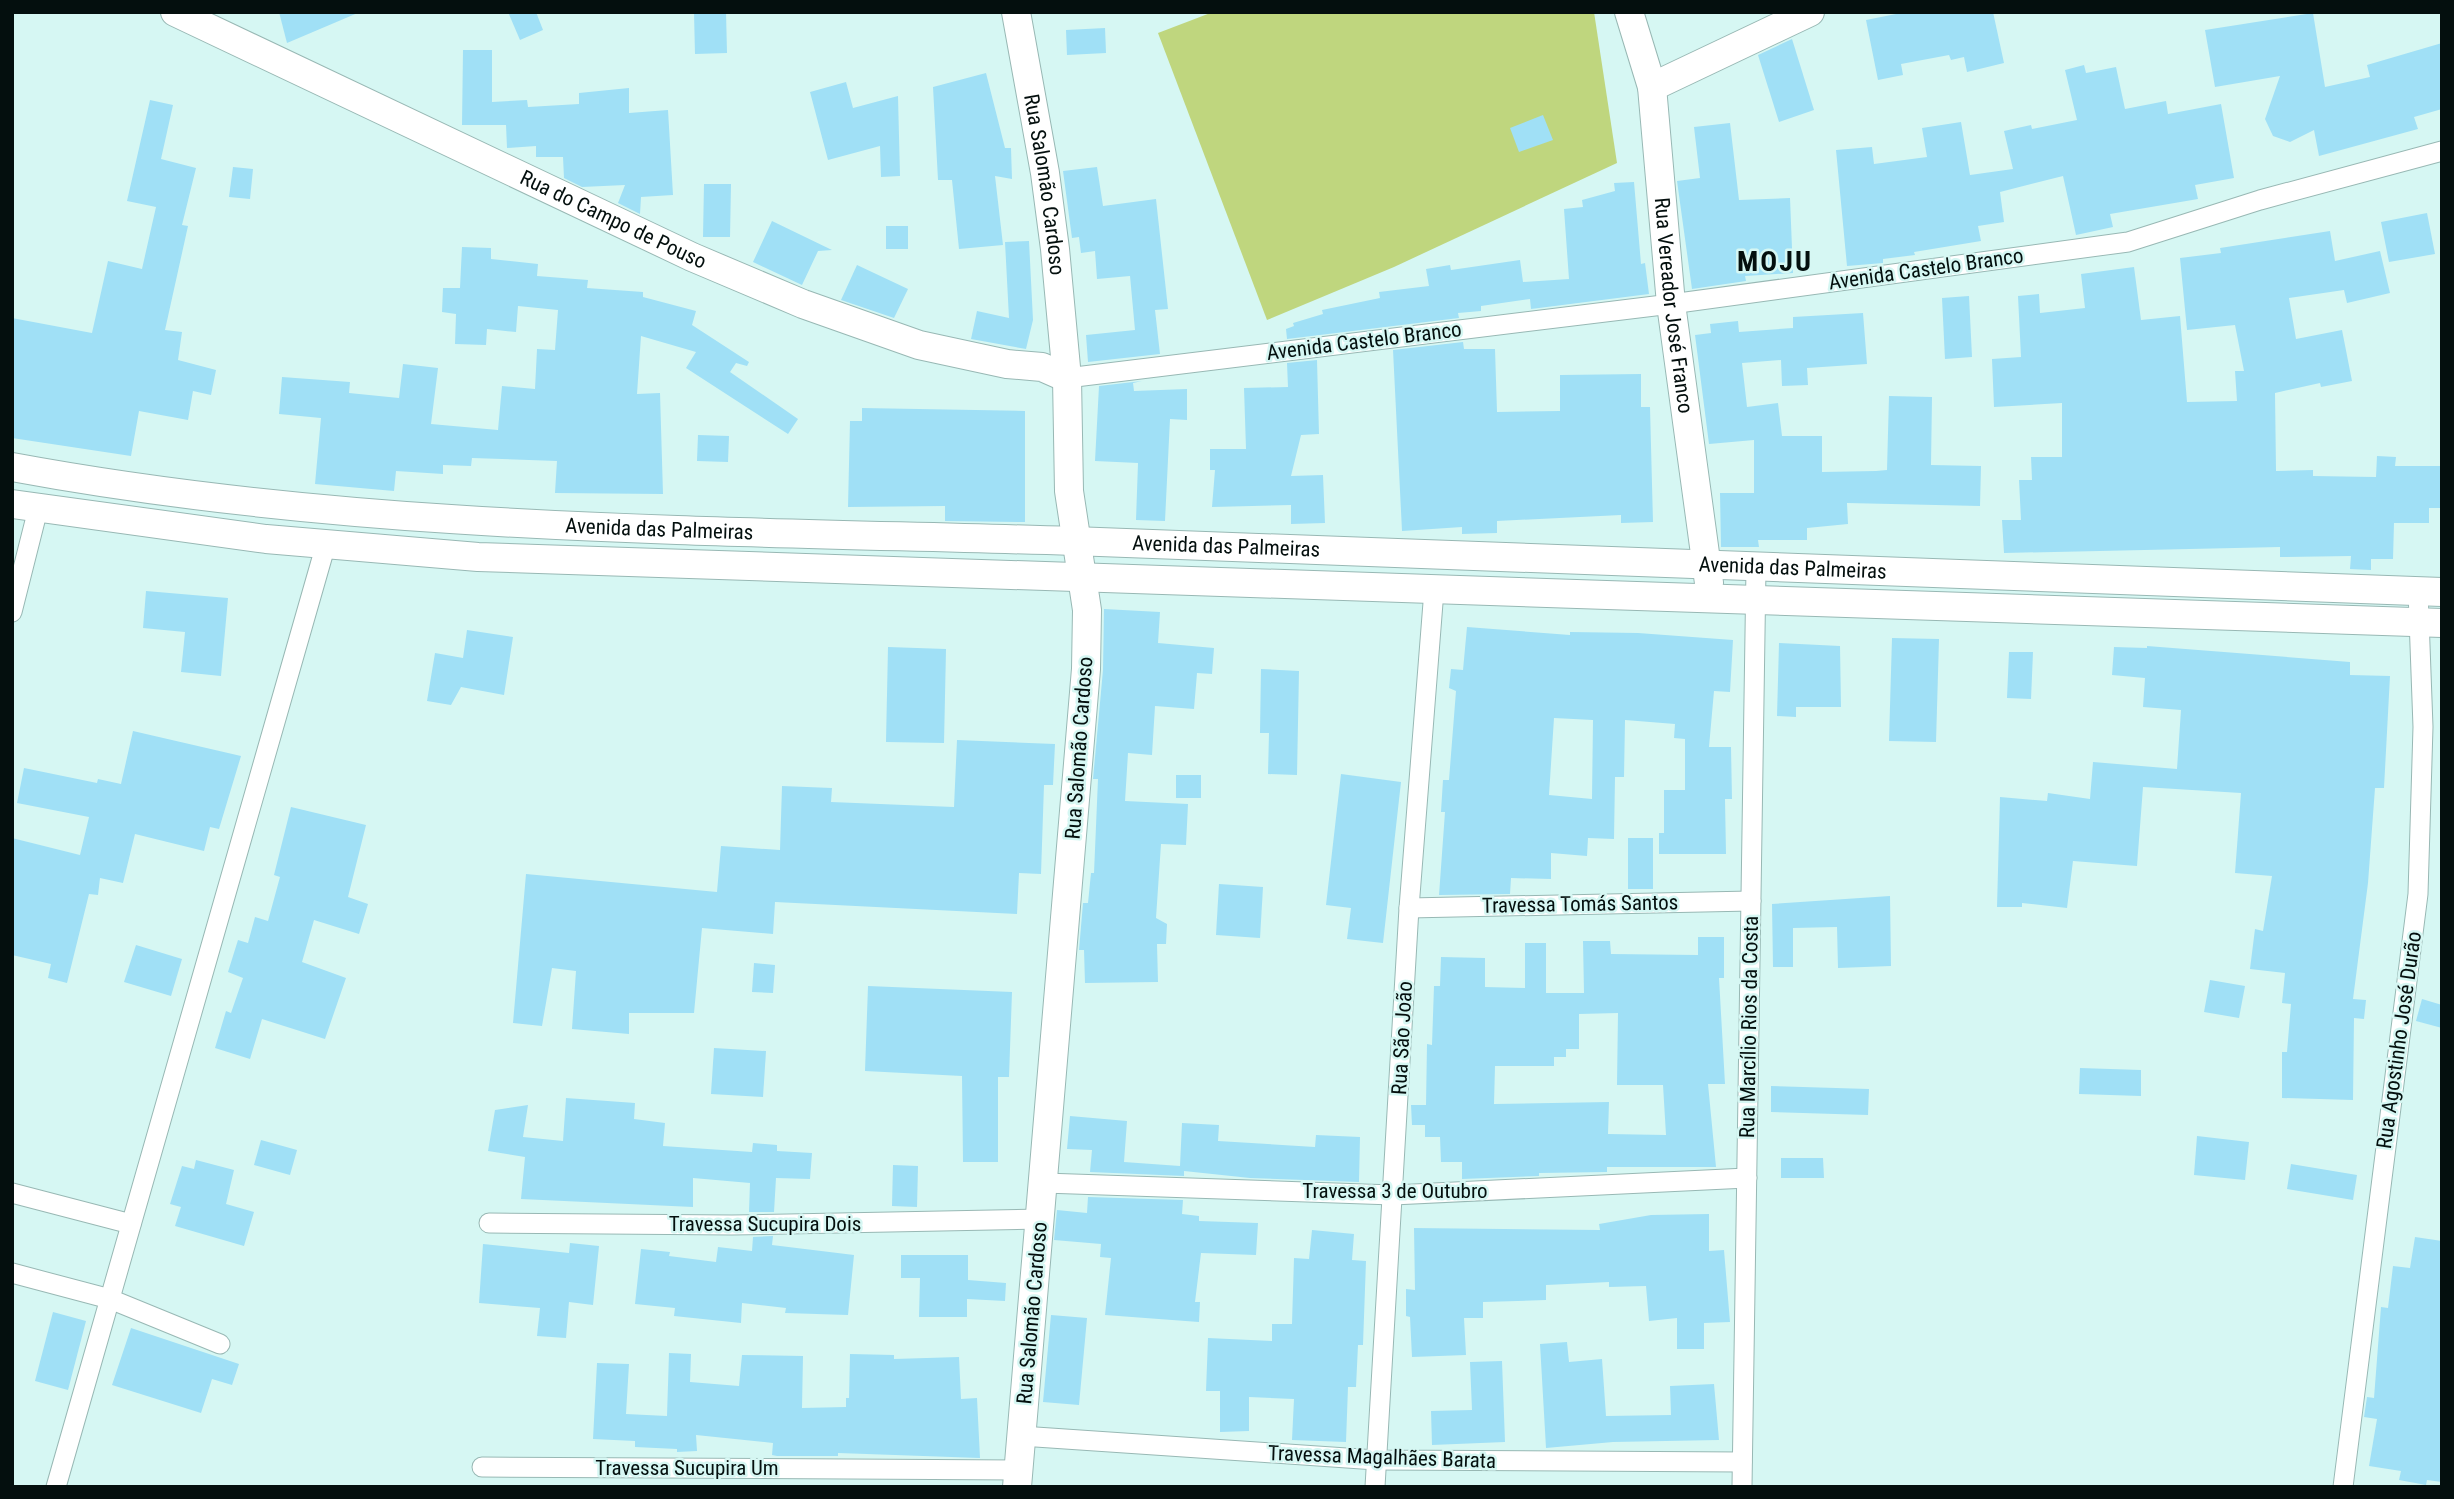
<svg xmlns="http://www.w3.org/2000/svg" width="2454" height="1499" viewBox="0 0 2454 1499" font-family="'Roboto Condensed',sans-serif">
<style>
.green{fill:#bfd67e}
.building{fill:#a0e0f6;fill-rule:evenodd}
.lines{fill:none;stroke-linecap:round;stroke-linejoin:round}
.street-casing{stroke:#98b8b4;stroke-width:21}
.secondary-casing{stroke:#98b8b4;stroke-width:30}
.street{stroke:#fff;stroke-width:19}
.secondary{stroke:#fff;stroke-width:28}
.labels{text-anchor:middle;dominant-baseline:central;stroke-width:5;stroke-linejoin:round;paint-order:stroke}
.street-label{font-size:21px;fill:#040f0e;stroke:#d6f7f3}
.district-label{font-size:28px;font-weight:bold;letter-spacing:2px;fill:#040f0e;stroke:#d6f7f3}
</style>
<rect width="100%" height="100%" fill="#d6f7f3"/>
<path class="green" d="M1213,12H1594L1617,163L1394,267L1267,320L1158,33Z"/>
<g class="building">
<path d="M279,12H360L287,43Z"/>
<path d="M508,12H536L543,30L520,40Z"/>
<path d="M694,12H726L727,53L695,54Z"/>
<path d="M1906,12H1993L2004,63L1967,72L1964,57L1951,60L1949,55L1901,64L1903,75L1878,80L1866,20Z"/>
<path d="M2313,13L2325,87L2370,77L2367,65L2442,43V109L2414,117L2418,129L2319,156L2314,130L2290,142L2273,136L2265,119L2280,76L2215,87L2205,30Z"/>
<path d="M1105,28L1106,53L1067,55L1066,30Z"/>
<path d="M1792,39L1814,110L1779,122L1758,55Z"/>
<path d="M463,50H492V102L527,100L528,107L579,104V93L629,88V113L668,110L673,195L641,197L640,214L618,203L625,185L582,187L564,178L563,157H536V146L507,148L506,125H462Z"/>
<path d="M2084,65L2086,73L2116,67L2125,109L2166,101L2168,114L2221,104L2234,178L2195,185L2198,199L2110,214L2113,227L2076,235L2063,176L2000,192L2004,222L1978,226L1981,241L1914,252L1915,255L1883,259V263L1847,266L1836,150L1872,147L1874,164L1927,157L1922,128L1961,122L1970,175L2013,169L2004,131L2031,125L2032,129L2077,120L2065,70Z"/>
<path d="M986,73L1005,148H1011L1012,179L995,176L1003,245L959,249L952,180H938L933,87Z"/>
<path d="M846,82L853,108L898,96L900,176L881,177L880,146L828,160L810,92Z"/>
<path d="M150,100L173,105L161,159L196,168L182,225L188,226L165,330L182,332L178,360L216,370L211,395L193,391L188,420L139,411L131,456L12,438V318L92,333L108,261L142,269L156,207L127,201Z"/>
<path d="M1543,115L1553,140L1519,152L1510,128Z"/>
<path d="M1730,123L1739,200L1790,198L1793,273L1745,276L1746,281L1692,289L1677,181L1700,178L1694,127Z"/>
<path d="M233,167L253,169L250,199L229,197Z"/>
<path d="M1097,167L1103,206L1156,199L1168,309L1155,310L1160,354L1088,362L1086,335L1135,330L1130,276L1097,279L1095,251L1081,253L1079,237L1072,238L1063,171Z"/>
<path d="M1634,182L1641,264L1645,263L1649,294L1531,309L1530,299L1481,306V311L1458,313L1459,318L1287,339L1286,329L1294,326L1293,323L1323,314L1322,310L1380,298L1379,292L1429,286L1426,269L1450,265L1451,270L1520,260L1523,282L1569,279L1564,209L1583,207L1582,200L1615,191L1614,183Z"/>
<path d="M704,184H731L730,237H703Z"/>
<path d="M2427,213L2435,254L2389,262L2381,222Z"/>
<path d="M772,221L832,250L818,251L802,285L753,262Z"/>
<rect x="886" y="226" width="22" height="23"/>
<path d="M2330,231L2335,261L2380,251L2390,293L2347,303L2344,290L2289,298L2296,339L2342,330L2352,381L2321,387L2320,383L2275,393L2276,471L2313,470V476L2376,477L2377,456L2396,457L2395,466H2442V508H2429V523H2394L2393,559H2371V570L2350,569L2351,556L2280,557V547L2004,553L2002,520H2021L2019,480H2032L2031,457H2062V403L1994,407L1992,359L2021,357L2018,296L2039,294L2040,313L2085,308L2081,274L2134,267L2141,320L2180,316L2187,402L2237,401L2235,371H2244L2235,325L2187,330L2180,258L2221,253L2220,248Z"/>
<path d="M1029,241L1033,320L1026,349L971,339L977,311L1009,318L1005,242Z"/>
<path d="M462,247L491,248V259L538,264L537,276L588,280L587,288L643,292V297L696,311L692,325L749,362L747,366L736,363L730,372L798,419L788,434L686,368L696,352L641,336L637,394L660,393L663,494L555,493L557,461L472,458L471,466L443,465V474L396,471L394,491L315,484L321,418L279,414L282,377L350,382L349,393L399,398L403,364L438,368L431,424L498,430L502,386L535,389L537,349L555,350L558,310L518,306L516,332L487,329L486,345L455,344L456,314L442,312L443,288H460Z"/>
<path d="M857,265L908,289L894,318L841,300Z"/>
<path d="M1969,296L1972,357L1945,359L1942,298Z"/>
<path d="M1863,313L1867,364L1807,368L1808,385L1782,386L1781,360L1742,363L1747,407L1778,403L1782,436H1822V472L1876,471L1887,470L1889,396L1932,397L1931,465L1981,466L1980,506L1847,503L1848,524L1807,528V540H1758L1759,547H1721L1720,493H1754V440L1709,444L1695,335L1711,333L1710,324L1738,321L1739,332L1793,328V317Z"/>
<path d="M1463,342L1464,349H1495L1497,412L1560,411V375L1641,374V407H1650L1653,522L1621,523V515L1497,521V533L1462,534V527L1402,531L1393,350Z"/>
<path d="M1317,360L1319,434L1301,435L1291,476L1323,475L1325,523L1291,524V505L1212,507L1215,470H1210V449H1246L1244,388L1288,387L1287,363Z"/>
<path d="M1142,381L1133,383L1134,391L1187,389V420L1170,419L1165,521L1136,520L1138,463L1095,461L1099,386Z"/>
<path d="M862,408L1025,411V522L945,521V506L848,507L850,421H862Z"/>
<path d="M698,435L729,436L728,462L697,461Z"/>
<path d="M146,591L228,598L221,676L181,672L185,632L143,628Z"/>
<path d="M1104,609L1160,612L1158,643L1214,648L1212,674L1197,673L1194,709L1155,706L1152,755L1128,753L1125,801L1188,804L1186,845L1161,844L1156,918L1167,924L1166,944H1157L1158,982L1085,983L1084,950H1079L1083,903H1088L1091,873H1094L1098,779H1093L1103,670Z"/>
<path d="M1467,627L1570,635V632L1638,633L1733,640L1730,692L1714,691L1709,747H1731L1732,799H1725L1726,854H1659V833H1664V790H1685V739L1674,738L1675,724L1625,720L1624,777H1615L1614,839L1588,838L1587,856L1551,853V879L1511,878L1510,894L1439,895L1445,812H1441L1443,780H1449L1456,691L1449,688L1451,669L1463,670ZM1554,718L1593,720L1592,799L1549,795Z"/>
<path d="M467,630L513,637L504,695L461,687L451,705L427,701L435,653L463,658Z"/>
<path d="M1892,638L1939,639L1936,742L1889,741Z"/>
<path d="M1779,643L1840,646L1841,707H1796V717L1777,716Z"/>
<path d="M2147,646L2350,662V675L2390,676L2384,788H2375L2368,883L2353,999L2366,1000L2364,1019L2354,1018L2353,1100L2282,1098V1052H2287L2291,1004L2282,1003L2285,973L2250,969L2255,929L2263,931L2272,876L2235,873L2241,793L2143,787L2137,866L2073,861L2067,908L2022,903V907H1997L2000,797L2047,801L2048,793L2090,799L2093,762L2177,769L2181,710L2143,707L2145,678L2112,675L2114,647L2147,648Z"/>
<path d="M888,647L946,649L944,743L886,742Z"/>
<path d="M2009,652H2033L2031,699L2007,698Z"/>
<path d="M1261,669L1299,671L1297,775L1268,774L1269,733H1260Z"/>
<path d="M133,731L241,756L219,829L210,827L204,851L135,834L123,883L100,878L98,895L89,894L67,983L48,978L51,964L12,955V838L80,855L89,817L17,803L24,768L97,783L98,779L121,784Z"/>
<path d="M957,740L1055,744L1053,785H1044L1041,874L1019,873L1017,914L775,902L773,934L702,928L694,1013H629V1034L572,1029L576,971L552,968L542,1026L513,1023L526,874L717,892L721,846L780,850L782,786L832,788L831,802L954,807Z"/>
<path d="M1341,774L1401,782L1383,943L1347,939L1351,908L1326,905Z"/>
<rect x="1176" y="775" width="25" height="23"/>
<path d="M291,807L366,825L348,897L368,904L359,934L314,920L302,962L346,978L325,1039L262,1019L250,1059L215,1048L226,1011L231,1013L243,978L228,972L238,940L248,943L255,917L268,921L280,877L274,875Z"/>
<rect x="1628" y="838" width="25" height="51"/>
<path d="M1219,884L1263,887L1260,938L1216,935Z"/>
<path d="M1890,896L1891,966L1838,968L1837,927L1793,928V967H1773L1772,904Z"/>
<path d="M1698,937H1724V978H1719L1725,1084H1708L1716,1167H1607V1172L1539,1173V1176L1462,1179V1162H1441L1440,1137H1425V1125H1412L1411,1105H1426L1427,1044L1432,1045L1434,986H1440L1441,957L1485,958V987L1525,988V943H1546V993H1584L1583,941H1610L1611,954L1698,955ZM1618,1013L1617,1085H1663L1666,1135L1608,1134L1609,1102L1494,1104L1495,1066H1554V1057H1566V1049H1579V1014Z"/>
<path d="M136,945L182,959L171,996L124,982Z"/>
<path d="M754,963L775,965L773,993L752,992Z"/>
<path d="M2210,980L2245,986L2239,1018L2204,1012Z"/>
<path d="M868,986L1012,992L1009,1077H998V1162H963L962,1076L865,1071Z"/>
<path d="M2422,999L2442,1005V1028L2416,1021Z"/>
<path d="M714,1048L766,1051L763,1097L711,1094Z"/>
<path d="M2080,1068L2141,1070V1096L2079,1094Z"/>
<path d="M1771,1086L1869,1089L1868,1115L1771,1112Z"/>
<path d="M566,1098L635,1103L634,1119L665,1123L663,1146L752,1152L753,1143L777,1145V1151L812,1153L810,1179L776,1178L774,1212H749L750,1183L693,1178V1207L521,1199L525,1157L488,1151L495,1110L528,1105L523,1137L563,1141Z"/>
<path d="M1070,1116L1127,1121L1124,1162L1180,1166L1182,1123L1219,1125L1218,1141L1315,1147L1316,1135L1360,1137L1359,1182L1250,1178L1184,1171V1176L1090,1172L1092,1150L1067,1149Z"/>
<path d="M2197,1136L2249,1142L2245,1180L2194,1175Z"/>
<path d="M261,1140L297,1150L290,1175L254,1165Z"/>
<path d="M1781,1158H1823L1824,1178H1781Z"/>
<path d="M196,1160L234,1170L226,1204L254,1212L244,1246L175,1226L181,1207L170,1204L182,1166L194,1169Z"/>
<path d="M2291,1164L2357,1175L2353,1200L2287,1189Z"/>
<path d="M893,1165L918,1166L917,1207L892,1206Z"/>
<path d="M1088,1197L1183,1200L1182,1214L1199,1216V1221L1258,1223L1256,1255L1201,1253L1195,1302H1200L1199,1322L1105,1315L1111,1258L1100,1257L1101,1244L1054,1240L1057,1210L1087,1213Z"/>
<path d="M1709,1214V1251L1724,1250L1730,1322L1704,1323V1349H1677V1318L1649,1321L1646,1286L1609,1287V1282L1546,1285V1300L1483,1302V1318H1464L1466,1355L1412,1357L1410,1317L1406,1316V1289L1415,1290L1414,1228L1600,1230L1599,1224L1651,1215Z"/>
<path d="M1312,1230L1354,1234L1352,1260L1366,1261L1363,1345H1358L1356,1387H1348L1346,1442L1292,1440L1294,1399L1249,1397V1431L1220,1432V1391H1206L1208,1338L1272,1341V1324H1292L1294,1258L1309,1259Z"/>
<path d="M773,1236L772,1245L854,1255L848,1315L785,1313L786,1308L742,1303L741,1323L674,1316L675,1308L635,1304L641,1249L670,1252L669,1256L716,1262L718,1247L752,1251L753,1237Z"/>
<path d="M2415,1237L2442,1241V1482L2427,1480L2426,1485L2399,1480L2401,1471L2369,1466L2377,1419L2364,1417L2367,1397L2374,1398L2381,1307L2388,1308L2393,1266L2410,1268Z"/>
<path d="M570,1243L599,1246L593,1305L569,1302L566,1338L537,1336L540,1308L479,1303L483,1244L569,1253Z"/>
<path d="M901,1255H968V1280L1006,1283L1005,1301L967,1299V1317H919L920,1278H901Z"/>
<path d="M53,1312L86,1321L68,1390L35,1381Z"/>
<path d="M1051,1315L1087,1318L1079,1405L1043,1402Z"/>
<path d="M131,1328L239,1364L232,1385L212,1379L201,1413L112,1385Z"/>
<path d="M1567,1342L1569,1362L1602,1359L1606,1416L1671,1415L1670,1386L1714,1384L1719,1440L1613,1442L1546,1448L1540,1344Z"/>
<path d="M669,1353L691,1354L690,1382L739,1386L742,1355L803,1356L802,1408L846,1407V1398H849L850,1354L894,1355V1359L959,1357L961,1399L977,1398L980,1458L838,1453V1456H777L772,1455L773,1443L696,1435L697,1451L677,1452V1449L635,1447V1441L593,1439L597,1363L629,1364L626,1414L667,1416Z"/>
<path d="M1502,1361L1505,1442L1432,1445L1431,1411L1472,1410L1470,1362Z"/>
</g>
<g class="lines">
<defs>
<g id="street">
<path d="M1067,378L1671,304L2128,242L2260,200L2442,151"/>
<path d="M12,612L38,509"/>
<path d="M1409,908L1751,901"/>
<path d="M1044,1183L1393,1195L1747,1178"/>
<path d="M12,1193L131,1224"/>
<path d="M489,1223L732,1225L1041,1219"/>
<path d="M12,1273L110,1299L220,1344"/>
<path d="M1021,1436L1376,1460L1742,1462"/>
<path d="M482,1467L1019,1470"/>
<path d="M56,1487L326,544"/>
<path d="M1375,1487L1409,908L1434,590"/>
<path d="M1742,1487L1756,568"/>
<path d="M2343,1487L2418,894L2423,727L2418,591"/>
</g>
<g id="secondary">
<path id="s1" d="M175,12L692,257L803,304L919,345L1007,364L1042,367L1067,378"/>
<path id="s2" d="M1016,12L1045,173L1055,249L1067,378L1069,491L1087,610L1086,669L1017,1487"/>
<path id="s3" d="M1629,12L1652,87L1671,304L1709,583"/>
<path d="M1652,87L1810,12"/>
<path id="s4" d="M12,467C362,532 718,530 1073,541C1529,556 1985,577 2442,592"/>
<path d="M12,504L266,539L478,557L2442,623"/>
</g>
</defs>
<use href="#street" class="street-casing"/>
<use href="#secondary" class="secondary-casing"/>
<use href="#street" class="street"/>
<use href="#secondary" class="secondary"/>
</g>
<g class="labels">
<g class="street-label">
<text stroke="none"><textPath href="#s2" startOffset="175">Rua Salomão Cardoso</textPath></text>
<text stroke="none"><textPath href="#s1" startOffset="485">Rua do Campo de Pouso</textPath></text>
<text transform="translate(1926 269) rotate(-8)">Avenida Castelo Branco</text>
<text stroke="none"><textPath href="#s3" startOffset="298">Rua Vereador José Franco</textPath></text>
<text transform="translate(1364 341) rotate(-7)">Avenida Castelo Branco</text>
<text stroke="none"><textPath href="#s4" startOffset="651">Avenida das Palmeiras</textPath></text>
<text stroke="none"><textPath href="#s4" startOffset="1218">Avenida das Palmeiras</textPath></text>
<text stroke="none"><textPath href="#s4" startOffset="1785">Avenida das Palmeiras</textPath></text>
<text transform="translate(1079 748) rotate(-86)">Rua Salomão Cardoso</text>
<text transform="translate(1580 904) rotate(-1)">Travessa Tomás Santos</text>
<text transform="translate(1749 1027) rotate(-89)">Rua Marcílio Rios da Costa</text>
<text transform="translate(1402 1038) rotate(-87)">Rua São João</text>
<text transform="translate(2399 1040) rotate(-82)">Rua Agostinho José Durão</text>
<text x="1395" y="1191">Travessa 3 de Outubro</text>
<text x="765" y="1224">Travessa Sucupira Dois</text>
<text transform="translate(1032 1313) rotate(-85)">Rua Salomão Cardoso</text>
<text transform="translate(1382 1457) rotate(2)">Travessa Magalhães Barata</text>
<text x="687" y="1468">Travessa Sucupira Um</text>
</g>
<g class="district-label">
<text x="1775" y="261">MOJU</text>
</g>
</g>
<rect width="2454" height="1499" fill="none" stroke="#040f0e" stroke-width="28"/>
</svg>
